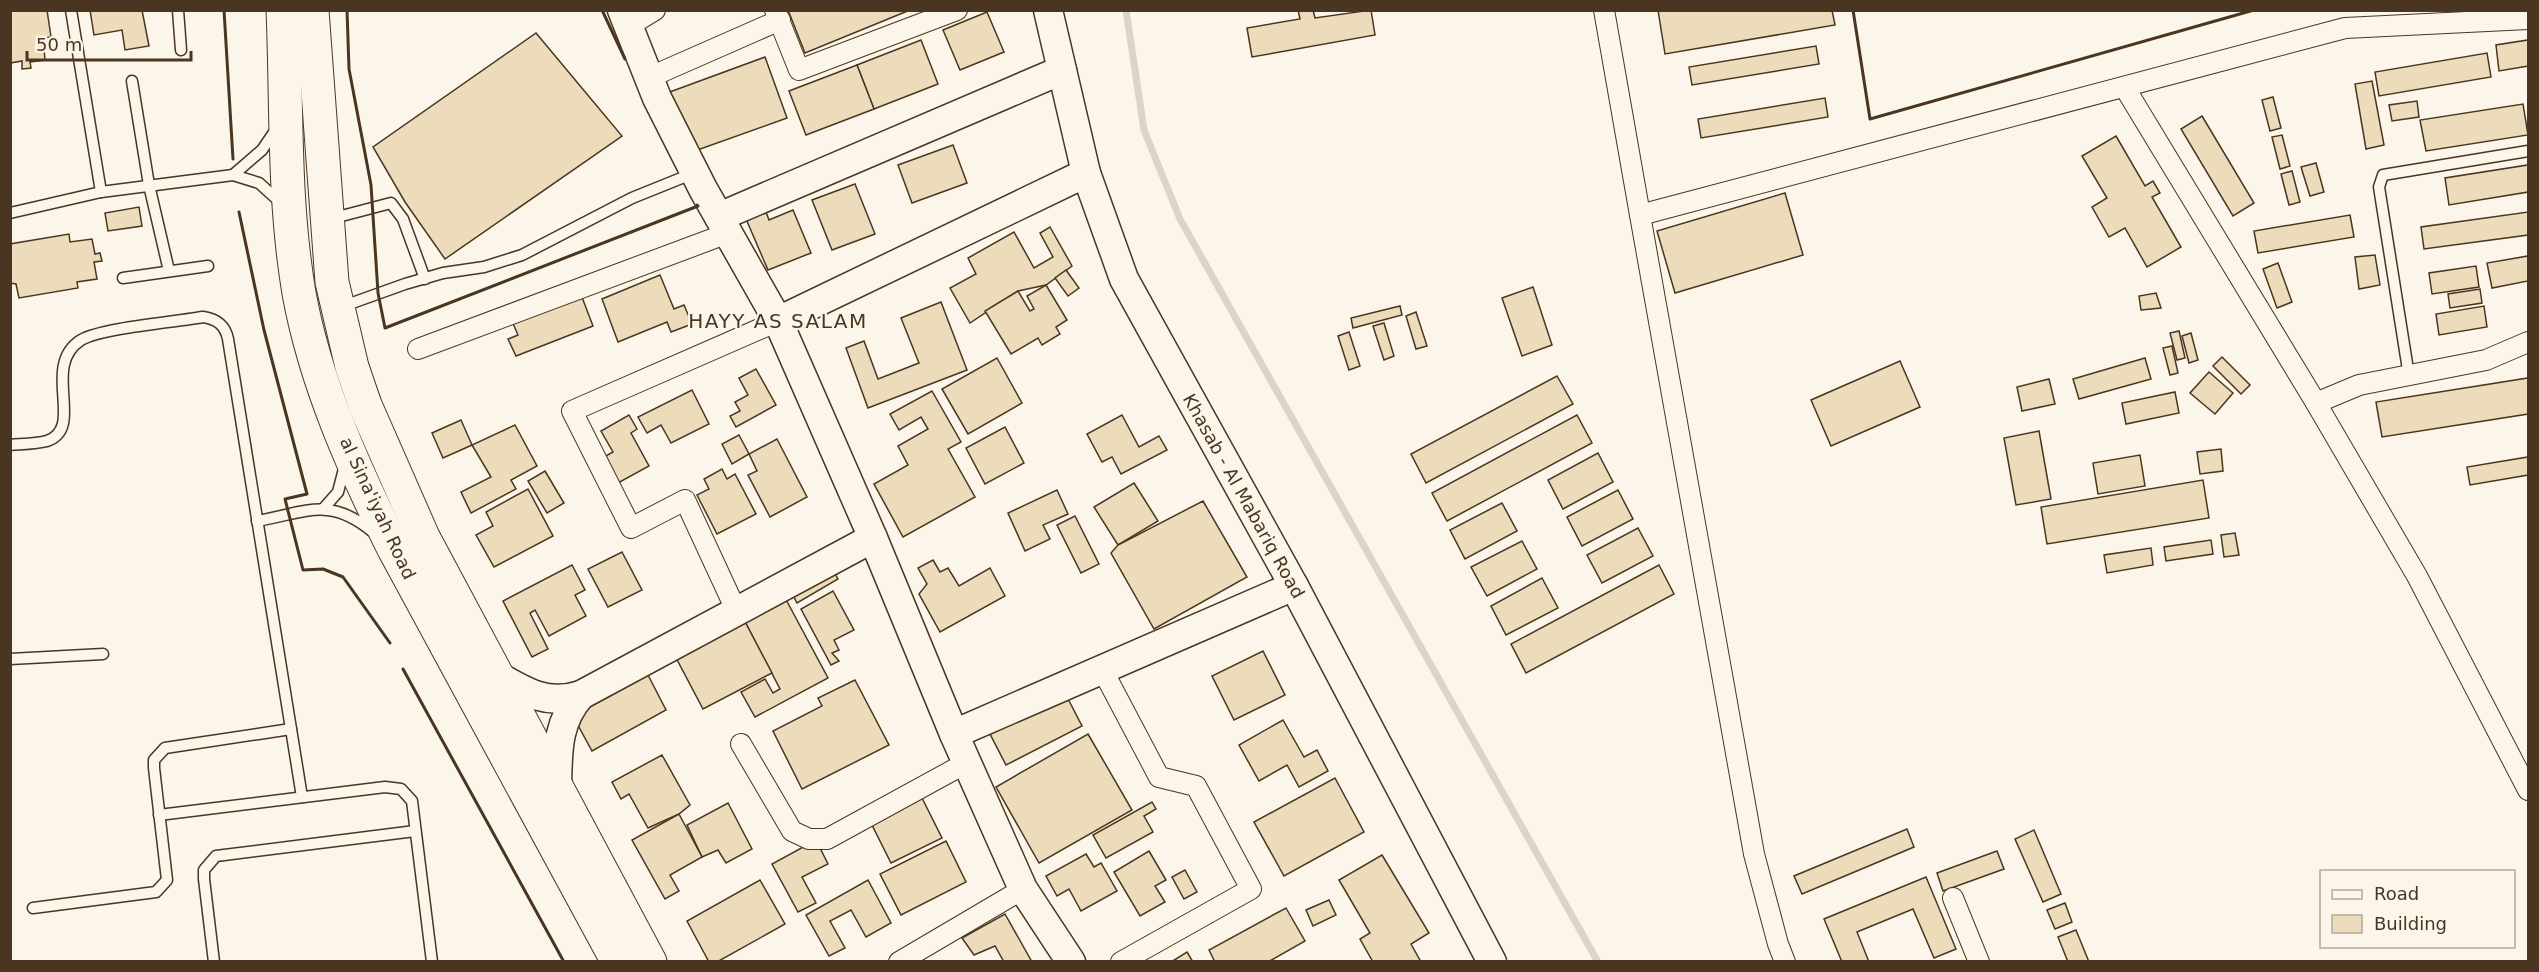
<svg xmlns="http://www.w3.org/2000/svg" width="2539" height="972" viewBox="0 0 2539 972" font-family="'DejaVu Sans',sans-serif">
<style>
.lines{fill:none;stroke-linecap:round;stroke-linejoin:round}
.stream{stroke:#dcd4c6;stroke-width:7}
.building{fill:#ecdcbc;stroke:#4a3520;stroke-width:1.5}
.lane-casing{stroke:#4a3520;stroke-width:13}
.street-casing{stroke:#4a3520;stroke-width:22}
.secondary-casing{stroke:#4a3520;stroke-width:31}
.highway-casing{stroke:#4a3520;stroke-width:35}
.lane{stroke:#fbf6e9;stroke-width:10}
.street{stroke:#fbf6e9;stroke-width:20}
.secondary{stroke:#fbf6e9;stroke-width:28}
.highway{stroke:#fbf6e9;stroke-width:33}
.wall{stroke:#4a3520;stroke-width:3}
.labels{text-anchor:middle;dominant-baseline:central;stroke-width:4.5;stroke-linejoin:round;paint-order:stroke}
.street-label{font-size:18px;fill:#4a3520;stroke:#fbf6e9}
.neighbourhood-label{font-size:20px;letter-spacing:1.5px;fill:#4a3520;stroke:#fbf6e9}
</style>
<rect width="100%" height="100%" fill="#fbf6e9"/>
<g class="lines">
<path class="stream" d="M1126,10L1144,130L1180,219L1598,962"/>
</g>
<g class="building">
<path d="M10,10H47L51,37L43,38L45,60L30,62L31,68L22,69V61L10,63Z"/>
<path d="M90,10H142L149,46L125,50L122,30L94,35Z"/>
<path d="M788,10L816,11L910,10L805,53Z"/>
<path d="M1298,10H1313L1315,18L1371,10L1375,35L1252,57L1247,28L1300,19Z"/>
<path d="M1658,10H1832L1835,25L1665,54Z"/>
<path d="M987,12L1004,52L960,70L943,30Z"/>
<path d="M536,33L622,136L445,259L405,202L373,147Z"/>
<path d="M921,40L938,84L874,109L857,65Z"/>
<path d="M2528,40V66L2499,71L2496,45Z"/>
<path d="M1816,46L1819,64L1692,85L1689,67Z"/>
<path d="M2487,53L2491,77L2379,96L2375,72Z"/>
<path d="M765,57L787,118L689,153L667,93Z"/>
<path d="M857,65L874,109L806,135L789,91Z"/>
<path d="M2372,81L2384,145L2366,149L2355,84Z"/>
<path d="M2273,97L2281,128L2270,131L2262,100Z"/>
<path d="M1825,98L1828,117L1701,138L1698,119Z"/>
<path d="M2417,101L2419,117L2392,121L2389,105Z"/>
<path d="M2523,104L2528,135L2426,151L2420,120Z"/>
<path d="M2202,116L2254,203L2233,216L2181,129Z"/>
<path d="M2282,135L2290,166L2280,169L2272,137Z"/>
<path d="M2116,136L2145,186L2153,181L2160,193L2152,197L2181,247L2147,267L2125,228L2109,237L2092,207L2107,198L2082,156Z"/>
<path d="M953,145L967,183L912,203L898,165Z"/>
<path d="M2316,163L2324,192L2310,196L2301,167Z"/>
<path d="M2528,165V192L2449,205L2445,178Z"/>
<path d="M2292,171L2300,202L2289,205L2281,174Z"/>
<path d="M855,184L875,234L832,250L812,200Z"/>
<path d="M1785,193L1803,255L1675,293L1657,231Z"/>
<path d="M763,204L769,220L793,210L811,253L768,270L743,212Z"/>
<path d="M139,207L142,226L108,231L105,213Z"/>
<path d="M2528,212V235L2424,249L2421,227Z"/>
<path d="M2350,215L2354,237L2258,253L2254,231Z"/>
<path d="M1050,227L1072,266L1046,285L1018,291L970,323L950,288L976,274L968,258L1014,232L1034,268L1053,257L1040,233Z"/>
<path d="M69,234L70,242L92,239L95,254L100,253L102,261L94,262L97,279L77,282L78,288L19,298L16,284L10,283V244Z"/>
<path d="M2375,255L2380,285L2359,289L2355,257Z"/>
<path d="M2528,256V281L2492,288L2487,263Z"/>
<path d="M2278,263L2292,302L2277,308L2263,269Z"/>
<path d="M2476,266L2479,287L2432,294L2429,273Z"/>
<path d="M1066,270L1079,288L1068,296L1055,278Z"/>
<path d="M660,275L674,309L684,305L692,324L671,332L667,322L618,342L602,299Z"/>
<path d="M1046,285L1067,320L1056,327L1060,334L1042,345L1038,338L1011,354L985,311L1018,291L1030,311L1034,309L1027,296Z"/>
<path d="M1533,287L1552,345L1522,356L1502,298Z"/>
<path d="M2480,289L2482,303L2450,308L2448,294Z"/>
<path d="M580,292L593,326L516,356L508,339L518,335L511,319Z"/>
<path d="M2156,293L2161,308L2141,310L2139,296Z"/>
<path d="M941,302L967,370L868,408L846,348L864,341L878,379L919,363L901,318Z"/>
<path d="M1400,306L1402,315L1353,328L1351,318Z"/>
<path d="M2484,306L2487,327L2439,335L2436,314Z"/>
<path d="M1416,312L1427,346L1416,349L1406,316Z"/>
<path d="M1384,323L1394,356L1384,360L1373,326Z"/>
<path d="M2179,331L2185,358L2177,360L2170,333Z"/>
<path d="M1349,332L1360,366L1349,370L1338,336Z"/>
<path d="M2191,333L2198,360L2189,363L2182,336Z"/>
<path d="M2172,346L2178,373L2170,375L2163,348Z"/>
<path d="M2222,357L2250,385L2241,394L2213,366Z"/>
<path d="M997,358L1022,403L968,434L942,389Z"/>
<path d="M2145,358L2151,379L2079,399L2073,379Z"/>
<path d="M1900,361L1920,407L1831,446L1811,400Z"/>
<path d="M756,369L776,405L736,427L730,416L740,411L735,402L748,395L739,378Z"/>
<path d="M2209,372L2233,393L2215,414L2190,393Z"/>
<path d="M1557,376L1573,404L1426,483L1411,454Z"/>
<path d="M2528,378V414L2382,437L2376,402Z"/>
<path d="M2049,379L2055,404L2022,411L2017,387Z"/>
<path d="M692,390L709,424L671,443L661,425L647,433L638,417Z"/>
<path d="M932,391L961,442L948,449L975,497L903,537L874,484L908,465L898,446L928,429L921,417L899,430L890,414Z"/>
<path d="M2175,392L2179,413L2126,424L2122,403Z"/>
<path d="M629,415L637,429L631,433L649,466L618,483L604,457L613,452L601,431Z"/>
<path d="M1122,415L1139,447L1159,436L1167,450L1121,474L1112,457L1102,462L1087,434Z"/>
<path d="M1577,415L1592,443L1447,521L1432,493Z"/>
<path d="M461,420L472,445L443,458L432,433Z"/>
<path d="M515,425L537,466L511,480L516,489L471,513L461,492L491,477L472,445Z"/>
<path d="M1005,427L1024,463L985,484L966,448Z"/>
<path d="M2039,431L2051,499L2016,505L2004,438Z"/>
<path d="M739,435L749,454L732,464L722,444Z"/>
<path d="M777,439L807,497L770,517L748,475L757,471L749,454Z"/>
<path d="M2221,449L2223,471L2200,474L2197,452Z"/>
<path d="M1598,453L1613,482L1563,509L1548,480Z"/>
<path d="M2140,455L2145,486L2098,494L2093,463Z"/>
<path d="M2528,457V475L2470,485L2467,467Z"/>
<path d="M722,469L727,479L735,474L756,514L717,534L697,495L709,489L704,479Z"/>
<path d="M545,471L564,503L547,513L528,481Z"/>
<path d="M2203,480L2209,518L2047,544L2041,507Z"/>
<path d="M1134,483L1158,521L1118,545L1094,507Z"/>
<path d="M528,489L553,536L494,567L476,535L493,526L486,512Z"/>
<path d="M1057,490L1068,514L1043,525L1050,539L1025,551L1008,513Z"/>
<path d="M1618,490L1633,519L1582,546L1567,517Z"/>
<path d="M1203,501L1247,577L1154,629L1111,553L1118,545Z"/>
<path d="M1502,503L1517,531L1465,559L1450,530Z"/>
<path d="M1075,516L1099,564L1081,573L1057,525Z"/>
<path d="M1638,528L1653,556L1602,583L1587,555Z"/>
<path d="M2235,533L2239,555L2224,557L2221,535Z"/>
<path d="M2211,540L2213,554L2166,561L2164,547Z"/>
<path d="M1522,541L1537,569L1487,596L1471,567Z"/>
<path d="M2151,548L2153,565L2107,573L2104,555Z"/>
<path d="M622,552L642,590L608,607L588,569Z"/>
<path d="M933,560L940,572L948,568L959,586L990,568L1005,596L940,632L919,594L927,584L918,568Z"/>
<path d="M572,565L585,590L575,595L586,616L549,636L535,610L530,613L548,649L532,657L503,601Z"/>
<path d="M830,565L838,579L797,603L789,588Z"/>
<path d="M1659,565L1674,594L1526,673L1511,644Z"/>
<path d="M1542,578L1558,608L1506,635L1491,606Z"/>
<path d="M833,591L854,630L834,640L839,650L832,653L839,661L831,665L801,609Z"/>
<path d="M783,594L828,678L755,717L741,692L765,679L773,693L780,689L742,616Z"/>
<path d="M742,616L772,673L703,709L673,652Z"/>
<path d="M1263,651L1285,695L1234,720L1212,676Z"/>
<path d="M648,675L666,710L592,751L573,716Z"/>
<path d="M855,680L889,745L802,789L773,731L822,706L818,698Z"/>
<path d="M1066,695L1082,726L1006,765L990,734Z"/>
<path d="M1283,720L1304,757L1317,750L1328,771L1299,787L1287,765L1259,781L1239,745Z"/>
<path d="M1088,734L1132,810L1039,863L996,787Z"/>
<path d="M662,755L690,805L679,814L648,828L629,794L621,799L612,782Z"/>
<path d="M1335,778L1364,832L1284,876L1254,822Z"/>
<path d="M920,794L942,838L891,863L869,819Z"/>
<path d="M1152,802L1156,809L1144,816L1153,832L1106,858L1093,835Z"/>
<path d="M728,803L752,849L726,863L718,850L702,857L687,825Z"/>
<path d="M679,814L702,857L670,875L679,891L665,899L632,840Z"/>
<path d="M1907,829L1914,847L1802,894L1794,876Z"/>
<path d="M2034,830L2061,894L2043,902L2015,839Z"/>
<path d="M816,840L828,864L802,877L816,903L798,912L772,864Z"/>
<path d="M946,841L966,882L901,915L880,874Z"/>
<path d="M1149,851L1166,880L1155,886L1165,902L1140,916L1114,872Z"/>
<path d="M1997,851L2004,869L1943,891L1937,873Z"/>
<path d="M1086,854L1094,867L1101,863L1117,891L1081,911L1069,889L1057,896L1046,876Z"/>
<path d="M1382,855L1429,933L1411,944L1421,962H1373L1360,939L1370,933L1339,880Z"/>
<path d="M1185,870L1197,892L1184,899L1172,877Z"/>
<path d="M1926,877L1956,949L1934,958L1913,909L1857,932L1869,962H1842L1824,919Z"/>
<path d="M760,880L785,924L717,962H709L687,921Z"/>
<path d="M868,880L891,923L866,937L851,910L830,921L845,948L829,956L806,915Z"/>
<path d="M1329,900L1336,915L1313,926L1306,910Z"/>
<path d="M2065,903L2072,922L2055,929L2047,910Z"/>
<path d="M1286,908L1305,941L1268,962H1215L1209,950Z"/>
<path d="M1005,914L1032,962H1004L995,946L974,955L962,938Z"/>
<path d="M2076,930L2089,962H2068L2058,937Z"/>
<path d="M1187,952L1193,962H1171Z"/>
</g>
<g class="lines">
<defs>
<g id="lane">
<path d="M71,10L101,192"/>
<path d="M178,10L181,50"/>
<path d="M132,81L149,185L169,271"/>
<path d="M233,175L262,150L277,128"/>
<path d="M10,213L101,192L233,175L259,183L280,202"/>
<path d="M330,219L391,203L403,219L425,279"/>
<path d="M123,278L208,266"/>
<path d="M341,307L405,284L443,273L484,267L522,255L632,198L694,173"/>
<path d="M2409,376L2379,187L2383,175L2528,151"/>
<path d="M10,445C22,444 36,444 47,441C86,428 40,366 81,340C101,328 175,322 203,317C217,319 225,325 228,339L302,797"/>
<path d="M323,509L338,492L345,465"/>
<path d="M257,521C307,512 330,496 373,532"/>
<path d="M10,659L103,654"/>
<path d="M159,815L385,787L401,789L412,801L432,962"/>
<path d="M33,908L156,892L167,880L154,768V760L165,748L291,729"/>
<path d="M214,962L204,879V870L216,856L415,831"/>
</g>
<g id="street">
<path d="M775,10L799,70L957,10"/>
<path d="M1604,10L1640,215L2345,28L2528,19"/>
<path d="M627,27L655,10"/>
<path d="M648,78L780,20"/>
<path d="M2125,88L2316,403L2417,576L2528,790"/>
<path d="M1640,215L1754,854L1778,944L1785,962"/>
<path d="M418,349L728,233"/>
<path d="M2316,403L2359,385L2486,360L2528,342"/>
<path d="M736,610L685,500L631,528L572,411L778,321"/>
<path d="M1102,669L1159,777L1196,786L1251,889L1121,962"/>
<path d="M741,744L792,831L809,839H827L966,763"/>
<path d="M1953,898L1979,962"/>
<path d="M899,962L1023,889"/>
</g>
<g id="secondary">
<path d="M622,10L657,98L703,189L778,321L873,538L954,734L1023,889L1071,962"/>
<path d="M1048,10L1086,173L1124,279L1294,586L1492,962"/>
<path d="M719,217L1062,70"/>
<path d="M778,321L1086,173"/>
<path d="M496,675C525,692 547,706 581,695L873,538"/>
<path d="M954,734L1294,586"/>
<path d="M557,788C558,753 556,723 581,695"/>
</g>
<g id="highway">
<path d="M283,10C287,105 283,199 299,293C315,382 354,469 394,549L618,962"/>
<path d="M312,10L332,282L352,367L365,405L423,537L650,962"/>
</g>
</defs>
<use href="#lane" class="lane-casing"/>
<use href="#street" class="street-casing"/>
<use href="#secondary" class="secondary-casing"/>
<use href="#highway" class="highway-casing"/>
<use href="#lane" class="lane"/>
<use href="#street" class="street"/>
<use href="#secondary" class="secondary"/>
<use href="#highway" class="highway"/>
<g class="wall">
<path d="M224,10L233,159"/>
<path d="M347,10L349,69L371,185L378,293L385,328L698,206L697,205"/>
<path d="M602,10L625,59"/>
<path d="M1853,10L1870,119L2254,10"/>
<path d="M239,212L264,330L307,494L285,499L303,570L323,569L343,577L390,643"/>
<path d="M403,669L564,962"/>
</g>
</g>
<g class="labels">
<g class="street-label">
<text transform="translate(1244 496) rotate(61)">Khasab - Al Mabariq Road</text>
<text transform="translate(378 508) rotate(65)">al Sina'iyah Road</text>
</g>
<g class="neighbourhood-label">
<text x="778" y="321">HAYY AS SALAM</text>
</g>
</g>
<rect width="2539" height="972" fill="none" stroke="#4a3520" stroke-width="24"/>
<rect x="2320" y="870" width="195" height="78" fill="#fbf6e9" stroke="#b4a999" stroke-width="1.5"/>
<rect x="2332" y="890" width="30" height="9" fill="#fbf6e9" stroke="#b4a999" stroke-width="1.5"/>
<text x="2374" y="900" font-size="18" fill="#4a3520">Road</text>
<rect x="2332" y="915" width="30" height="18" fill="#ecdcbc" stroke="#b4a999" stroke-width="1.5"/>
<text x="2374" y="930" font-size="18" fill="#4a3520">Building</text>
<path d="M27 51v9h164v-9" fill="none" stroke="#4a3520" stroke-width="3"/>
<text x="36" y="51" font-size="18" fill="#4a3520" stroke="#fbf6e9" stroke-width="4.5" paint-order="stroke">50 m</text>
</svg>
